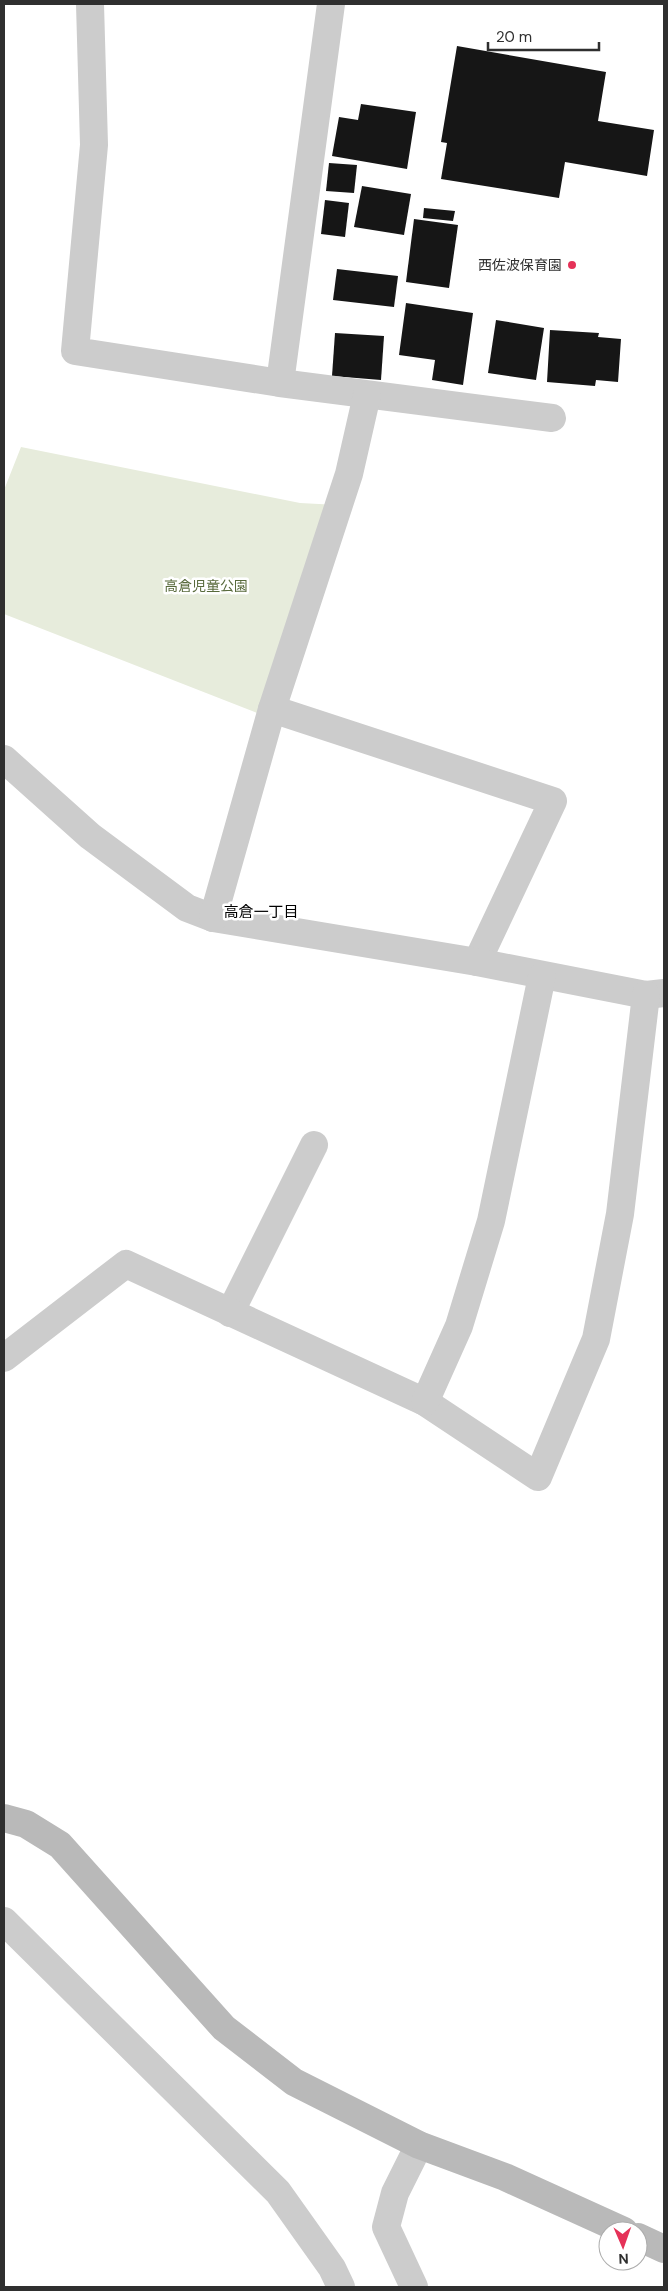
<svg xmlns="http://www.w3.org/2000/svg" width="668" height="2291" viewBox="0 0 668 2291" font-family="'DM Sans','Noto Sans JP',sans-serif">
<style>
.green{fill:#e7ecdc}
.building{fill:#161616}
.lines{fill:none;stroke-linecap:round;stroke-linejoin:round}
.street{stroke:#ccc;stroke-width:28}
.secondary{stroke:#b9b9b9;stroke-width:28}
.poi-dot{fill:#e53258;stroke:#fff;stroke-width:2}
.labels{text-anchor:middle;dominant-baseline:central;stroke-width:5;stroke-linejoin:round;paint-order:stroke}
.poi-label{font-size:14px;fill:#2f2f2f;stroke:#fff;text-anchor:end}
.park-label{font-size:14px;fill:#586a3c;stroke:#fff}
.neighbourhood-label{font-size:15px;fill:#000;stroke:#fff}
</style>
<rect width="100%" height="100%" fill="#fff"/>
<path class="green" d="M21,447L300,503L338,505L270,718L4,614V490Z"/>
<g class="building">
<path d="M457,46L606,72L598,121L654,130L647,176L565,162L559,198L441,179L447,143L441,142Z"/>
<path d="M361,104L416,112L407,169L332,156L339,117L358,120Z"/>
<path d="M329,163L357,165L354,193L326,191Z"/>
<path d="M362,186L411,194L404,235L354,227Z"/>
<path d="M325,200L349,203L345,237L321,234Z"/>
<path d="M424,208L455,211L453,221L423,218Z"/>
<path d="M414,219L458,225L449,288L406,282Z"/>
<path d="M337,269L398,276L394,307L333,300Z"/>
<path d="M406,303L473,313L463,385L432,380L435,360L399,355Z"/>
<path d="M496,320L544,328L536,380L488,373Z"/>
<path d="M550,330L599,333L598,337L621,339L618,382L596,380L595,386L547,382Z"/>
<path d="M335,333L384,336L381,380L332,376Z"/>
</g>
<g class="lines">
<g class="street">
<path d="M90,4L94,145L75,351L280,383L552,418"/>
<path d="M280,383L331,4"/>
<path d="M272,709L553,801L477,962"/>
<path d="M4,759L90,836L187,908L213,918L477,962L646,995L664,993"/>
<path d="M213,918L272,709L349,474L367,395"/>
<path d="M230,1313L314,1145"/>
<path d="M4,1358L126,1264L425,1402L538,1477L596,1339L620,1214L646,995"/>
<path d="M425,1402L459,1326L491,1221L542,976"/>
<path d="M4,1921L278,2192L332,2268L341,2287"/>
<path d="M414,2287L386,2227L395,2193L419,2145"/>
</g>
<g class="secondary">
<path d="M4,1818L26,1824L60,1845L224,2028L294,2082L419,2145L505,2177L624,2231"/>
<path d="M638,2237L664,2249"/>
</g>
</g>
<circle class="poi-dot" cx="572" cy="265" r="5"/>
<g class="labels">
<g class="poi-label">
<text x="562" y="265">西佐波保育園</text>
</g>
<g class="park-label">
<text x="206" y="586">高倉児童公園</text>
</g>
<g class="neighbourhood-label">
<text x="261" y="912">高倉一丁目</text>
</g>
</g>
<rect width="668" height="2291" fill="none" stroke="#2f2f2f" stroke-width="10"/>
<g transform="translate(623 2246) rotate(178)"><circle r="24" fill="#ffffff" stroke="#acacac"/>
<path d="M0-4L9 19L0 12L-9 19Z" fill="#e53258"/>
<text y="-8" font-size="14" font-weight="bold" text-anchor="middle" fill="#2f2f2f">N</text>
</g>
<path d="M488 42v8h111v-8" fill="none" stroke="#2f2f2f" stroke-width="2.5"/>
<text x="496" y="42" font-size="15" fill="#2f2f2f" stroke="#ffffff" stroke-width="4" paint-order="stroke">20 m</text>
</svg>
